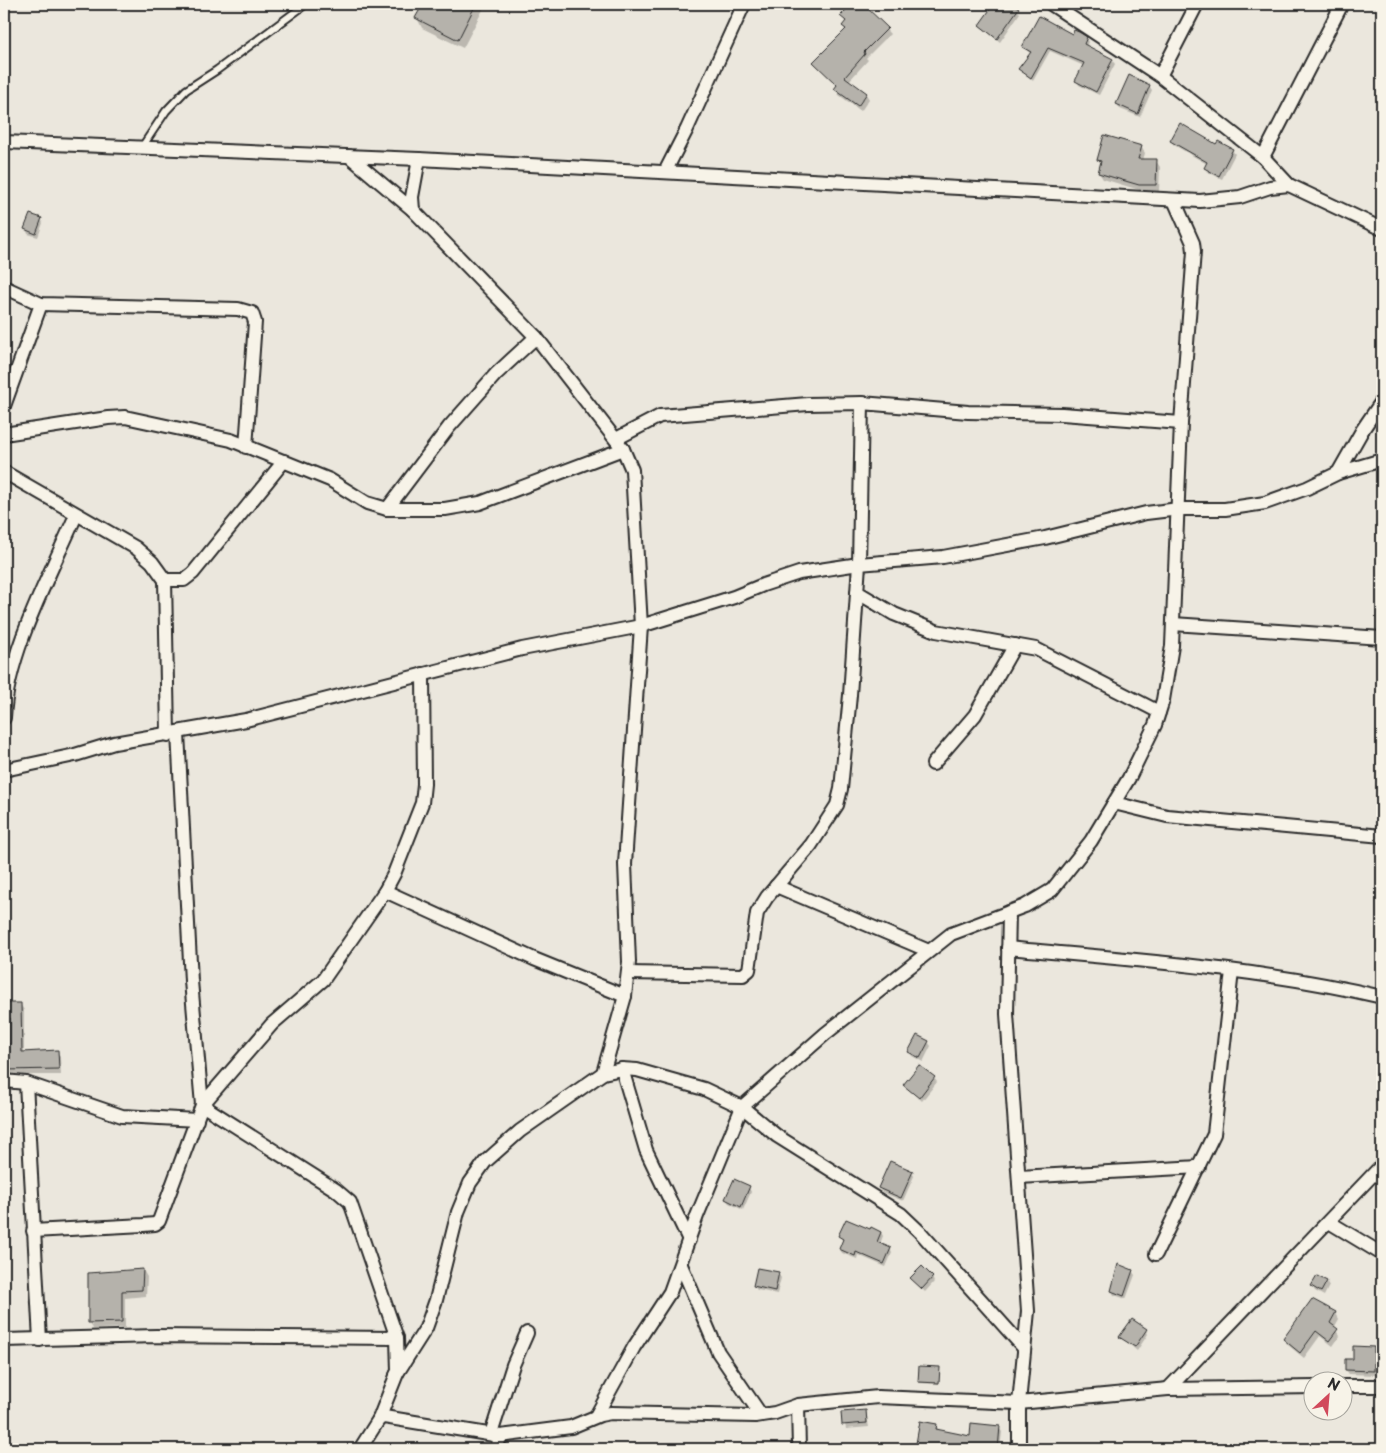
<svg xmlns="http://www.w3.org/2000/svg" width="1386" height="1453" viewBox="0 0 1386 1453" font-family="'Playpen Sans',sans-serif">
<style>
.shadow{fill:#0003}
.building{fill:#b5b2ab;stroke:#2b2b2b}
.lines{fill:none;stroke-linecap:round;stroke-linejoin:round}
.lane-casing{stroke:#2b2b2b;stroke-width:10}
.street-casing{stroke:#2b2b2b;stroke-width:16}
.lane{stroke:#f7f3e8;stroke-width:6}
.street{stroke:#f7f3e8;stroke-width:12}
</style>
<rect width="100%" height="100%" fill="#ebe7dd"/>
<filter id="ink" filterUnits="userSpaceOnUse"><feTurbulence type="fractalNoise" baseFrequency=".02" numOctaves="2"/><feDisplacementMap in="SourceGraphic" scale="10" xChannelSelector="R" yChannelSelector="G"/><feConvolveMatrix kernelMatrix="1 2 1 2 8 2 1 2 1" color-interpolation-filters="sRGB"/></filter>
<g filter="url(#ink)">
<g class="shadow">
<path d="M424,4H486L463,48L422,28L417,18Z"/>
<path d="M854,4H862L890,34L866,58L868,60L849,81L866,94L869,99L861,111L839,95L836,89L838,86L815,62L846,31L843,26L846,23L842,16Z"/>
<path d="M995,4H1011L1020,13L1000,42L980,26Z"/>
<path d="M1073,36L1086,38L1088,42L1086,47L1112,60L1115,64L1099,95L1079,85L1077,81L1084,66L1050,51L1033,81L1020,69L1031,54L1023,47Z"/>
<path d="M1149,86L1152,90L1140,117L1120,109L1117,104Z"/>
<path d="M1171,141L1216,146L1232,150L1235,154L1222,179L1208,172L1205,168L1207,164L1174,145Z"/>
<path d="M1141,147L1145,153L1143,160L1156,161L1160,167L1159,191H1143L1103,179L1099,173L1101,164L1099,160Z"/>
<path d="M41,219L43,223L38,237L28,234L26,229Z"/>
<path d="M4,260L7,264L4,270Z"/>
<path d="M4,1004H20L24,1010V1053L57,1051L60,1057L61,1075H4V1046H12L11,1024H4Z"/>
<path d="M928,1042L931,1046L923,1062L912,1056L910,1052Z"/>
<path d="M934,1078L937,1082L922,1101L905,1085Z"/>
<path d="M912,1172L914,1176L903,1201L882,1192L879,1188Z"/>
<path d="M749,1187L751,1192L743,1210L729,1203L726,1199Z"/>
<path d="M870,1231L881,1232L883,1236L880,1244L890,1249L892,1253L886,1267L858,1255L857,1259L842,1253L840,1249L844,1241L839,1236Z"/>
<path d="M1118,1266L1132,1271L1135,1275L1126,1299L1114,1295L1112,1291Z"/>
<path d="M143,1270L147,1277L146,1296L125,1298V1328L93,1329L90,1322Z"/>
<path d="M778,1273L781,1278L777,1294L757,1290L754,1286Z"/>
<path d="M932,1277L934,1282L925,1292L912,1279Z"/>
<path d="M1317,1278L1327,1282L1329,1286L1324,1296L1315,1291L1312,1286Z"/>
<path d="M1313,1301L1336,1313L1339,1319L1334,1328L1340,1336L1333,1346L1320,1336L1304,1358L1288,1345L1285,1339Z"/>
<path d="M1146,1330L1148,1334L1137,1351L1121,1337Z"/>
<path d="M1374,1348L1376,1352V1375L1349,1374L1346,1370L1354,1361Z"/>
<path d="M939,1368V1384L920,1383L919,1382Z"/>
<path d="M866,1411L869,1427L846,1429L843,1413Z"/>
<path d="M936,1425L939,1431L971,1437L999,1428L1002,1432L1000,1449H917Z"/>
</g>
<g class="building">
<path d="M423,4H476L458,40L415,18Z"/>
<path d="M852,4H863L888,28L864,52L865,54L845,77L867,93L858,106L834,89L837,85L813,62L846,29L842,26L846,21L840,16Z"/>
<path d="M994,4H1013L1019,8L997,39L979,25Z"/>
<path d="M1039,16L1072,34L1074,30L1079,32L1087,37L1084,44L1113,59L1096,92L1075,81L1084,63L1048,48L1031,78L1018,69L1031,52L1022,47Z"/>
<path d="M1129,75L1150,85L1138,114L1116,104Z"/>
<path d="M1180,123L1216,144L1218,141L1233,149L1219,176L1204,168L1207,162L1170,141Z"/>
<path d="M1104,135L1142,146L1138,159H1157L1156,185H1139L1098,173L1101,161L1097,160Z"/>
<path d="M30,214L42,218L36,234L24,229Z"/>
<path d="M4,1003H21L22,1052L58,1050L59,1069L4,1070V1044H10V1018H4Z"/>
<path d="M917,1035L929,1041L920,1058L908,1052Z"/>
<path d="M919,1065L935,1077L919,1098L903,1085Z"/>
<path d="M890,1161L913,1171L901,1198L878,1188Z"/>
<path d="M734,1179L750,1186L741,1207L725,1199Z"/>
<path d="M846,1219L870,1229L871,1227L881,1232L877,1242L891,1248L884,1264L856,1252L855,1256L839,1249L843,1239L838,1236Z"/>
<path d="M1118,1264L1133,1270L1124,1296L1111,1291Z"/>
<path d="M922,1266L933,1277L922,1289L910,1278Z"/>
<path d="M757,1268L779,1272L775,1291L753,1286Z"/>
<path d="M143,1269L142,1290L122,1291V1322L88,1323V1273Z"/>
<path d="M1317,1276L1327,1281L1321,1292L1311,1286Z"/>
<path d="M1312,1299L1336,1312L1330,1323L1338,1329L1329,1341L1316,1331L1300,1353L1283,1339Z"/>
<path d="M1132,1319L1147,1329L1135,1347L1119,1337Z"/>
<path d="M1353,1346L1374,1347V1371L1345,1370V1359H1353Z"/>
<path d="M919,1366L940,1367L939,1383L918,1382Z"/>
<path d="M866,1410L867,1423L842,1425L841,1412Z"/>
<path d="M920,1421L937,1424L936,1429L970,1436L971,1423L1000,1426L998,1449H915Z"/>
</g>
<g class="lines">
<defs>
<path id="lane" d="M142,147L166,111L186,90L217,70L306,4"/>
<g id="street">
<path d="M1051,4L1160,76L1263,157L1289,185L1382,229"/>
<path d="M1160,76L1197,4"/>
<path d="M4,142L419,159L1200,201L1240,197L1270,187L1289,185"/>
<path d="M349,156L413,210L536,337L623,449L632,470L641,626L625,864L629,962L625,996L603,1073"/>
<path d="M1263,157L1342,4"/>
<path d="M665,172L687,129L744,4"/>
<path d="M413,210L412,197L419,159"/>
<path d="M4,287L41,304L238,309L252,313L255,322L246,447"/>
<path d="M4,406L41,304"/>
<path d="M4,434L108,418L125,417L231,440L330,480L367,503L387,509H445L480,503L623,449"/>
<path d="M616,439L660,416L808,404L862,403L968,412L1062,414L1181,423"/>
<path d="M4,472L136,548L152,562L165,580L168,735"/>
<path d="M1338,473L1363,429L1382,401"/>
<path d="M387,509L449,427L496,374L536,337"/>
<path d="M165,580H184L193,573L284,461"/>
<path d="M857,592L894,614L936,631L1036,649L1159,712"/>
<path d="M1173,624L1382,638"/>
<path d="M4,718C7,653 50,575 76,515"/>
<path d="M178,733L191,981L202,1105L336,1190L350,1202L397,1338L398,1371L379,1419"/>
<path d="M933,764L975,715L1015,645"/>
<path d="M4,770L75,755L114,743L246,720L522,649L641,626L734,597L763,585L799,573L859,564L943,557L1045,538L1146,513L1179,509H1225L1265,503L1307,488L1338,473L1382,460"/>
<path d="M1114,803L1167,816L1382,836"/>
<path d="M776,886L929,951"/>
<path d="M385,891L534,959L625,996"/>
<path d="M1009,912L1007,1014L1028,1311L1019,1403V1449"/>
<path d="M1008,948C1133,960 1260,968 1382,997"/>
<path d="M628,973L743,975L749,970L757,913L767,897L811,845L837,805L841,789L850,695L859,564L862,403"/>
<path d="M622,1069L646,1150L689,1240"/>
<path d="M4,1081L26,1083L122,1116L197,1120"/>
<path d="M26,1083L40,1340"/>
<path d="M1019,1177L1199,1167"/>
<path d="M1329,1222L1382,1254"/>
<path d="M33,1231L143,1225L155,1224L159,1221L202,1105L272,1024L323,980L385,891L394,874L422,803L424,784L423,674"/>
<path d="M1156,1254L1214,1134L1232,971"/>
<path d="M681,1265L718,1352L761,1415"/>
<path d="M4,1340L156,1336L397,1338"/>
<path d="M396,1375L426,1328L436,1300L458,1212L470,1183L485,1162L520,1131L603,1073L622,1069L637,1070L704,1089L742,1107L777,1136L901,1214L921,1233L1023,1347"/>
<path d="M1344,1386H1382"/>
<path d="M1168,1389L1382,1165"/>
<path d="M798,1405L799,1449"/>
<path d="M596,1416L634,1347L670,1292L697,1216L742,1107L825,1034L951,934L1025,906L1052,890L1091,841L1129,778L1155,725L1163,700L1172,646L1181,423L1194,251L1193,243L1174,200"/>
<path d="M491,1434L513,1365L527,1333"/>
<path d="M360,1449L379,1419L384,1417L500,1436L571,1427L600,1415L611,1413L755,1416L775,1413L798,1405L878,1397L1019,1403L1168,1389L1314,1387"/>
<path d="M497,1449L500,1436"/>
</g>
</defs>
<use href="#lane" class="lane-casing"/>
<use href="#street" class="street-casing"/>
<use href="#lane" class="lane"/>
<use href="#street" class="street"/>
</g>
</g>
<rect width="1386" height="1453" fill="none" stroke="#f7f3e8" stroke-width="20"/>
<rect x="10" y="10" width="1366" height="1433" fill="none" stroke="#2b2b2b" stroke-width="2" filter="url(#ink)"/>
<g transform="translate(1328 1396) rotate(26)"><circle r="24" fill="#f7f3e8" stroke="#a5a39c"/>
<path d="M0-4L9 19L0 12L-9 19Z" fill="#d1495b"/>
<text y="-8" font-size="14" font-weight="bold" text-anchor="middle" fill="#2b2b2b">N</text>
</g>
</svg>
